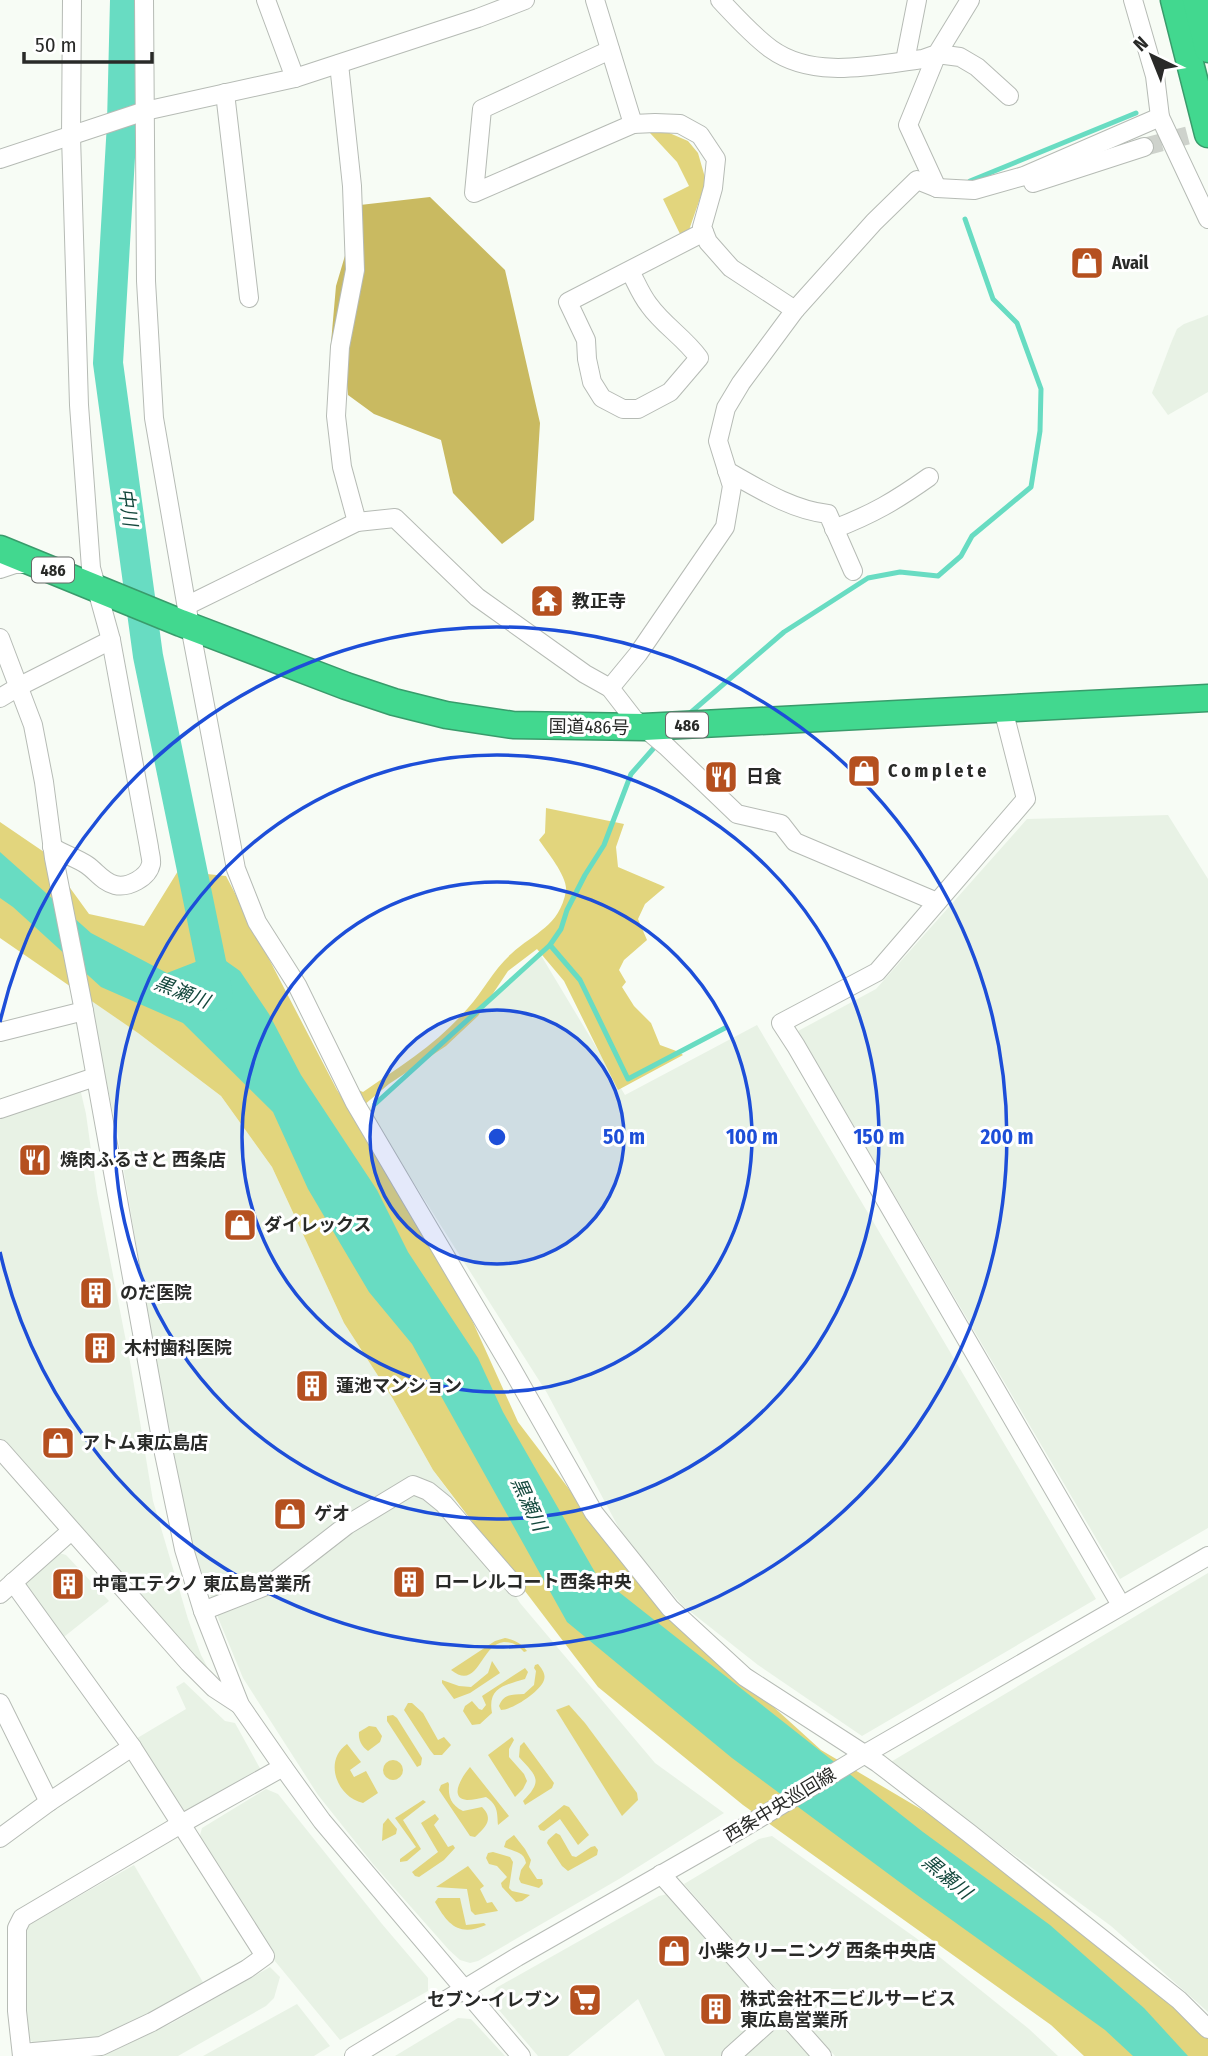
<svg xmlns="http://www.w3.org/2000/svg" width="1208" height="2056" viewBox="0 0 1208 2056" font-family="'Fira Sans Condensed','Noto Sans JP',sans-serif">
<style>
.built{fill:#e8f2e5}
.green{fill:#e2d57d}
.forest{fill:#c9ba61}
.water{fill:#68dcc2}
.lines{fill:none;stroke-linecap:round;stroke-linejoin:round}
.stream{stroke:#68dcc2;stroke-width:5}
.river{stroke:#68dcc2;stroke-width:30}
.minor-tunnel{stroke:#ced2cc;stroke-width:18;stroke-dasharray:18 9;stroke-linecap:butt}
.minor-casing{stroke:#b6bbb5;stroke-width:20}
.highway-casing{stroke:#399b6b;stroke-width:29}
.minor{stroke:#fff;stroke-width:18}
.highway{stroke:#42d88f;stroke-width:26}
.ring{fill:none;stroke:#1d4ed8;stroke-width:3.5}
.labels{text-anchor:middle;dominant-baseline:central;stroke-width:6;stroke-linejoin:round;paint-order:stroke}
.shield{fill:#fff;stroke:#696a68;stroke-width:2}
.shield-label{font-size:16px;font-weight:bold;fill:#292a28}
.poi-label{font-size:18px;font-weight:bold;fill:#292a28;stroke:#fff;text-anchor:start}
.street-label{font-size:18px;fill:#292a28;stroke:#fff}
.water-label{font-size:19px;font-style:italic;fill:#14483d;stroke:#fff}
.centre{fill:#1d4ed8;stroke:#fff;stroke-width:3.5}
.ring-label{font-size:21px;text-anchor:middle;font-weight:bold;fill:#1d4ed8;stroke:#fff;stroke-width:6;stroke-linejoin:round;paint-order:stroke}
</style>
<rect width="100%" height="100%" fill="#f7fcf5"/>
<g class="built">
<path d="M1208,315V392L1168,415L1152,393L1171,343L1177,329L1184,324Z"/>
<path d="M1168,815L1208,879V1528L1120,1579L798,1031L876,989L1027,819Z"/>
<path d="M539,952L625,1095L757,1025L1096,1599L862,1736L758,1665L682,1605L622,1534L547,1393L367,1109Z"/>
<path d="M89,999L138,1033L221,1096L272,1167L344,1323L393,1399L433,1470L455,1500L520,1603L655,1763L724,1813L619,1879L478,1961L470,1963L460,1960L449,1950L373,1864L318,1795L243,1678L219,1620L191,1542L175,1476L118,1136Z"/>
<path d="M79,1084L86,1114L97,1193L131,1367L153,1501L188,1619L201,1655L210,1672L208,1674L0,1444V1115Z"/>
<path d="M59,1553L66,1555L109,1601L60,1640L25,1590L27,1580Z"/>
<path d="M1208,1573V2012L1111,1926L889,1763Z"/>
<path d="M184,1682L225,1721L235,1723L262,1772L189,1813L179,1809L134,1740L186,1709L176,1687Z"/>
<path d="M266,1789L278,1794L382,1924L428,1978V1991L340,2040L265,1949L199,1839L202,1828Z"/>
<path d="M772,1836L916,1938L1029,2029L1058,2056H835L684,1884L759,1839Z"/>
<path d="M134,1865L204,1984L133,2024L97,2039L35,2044L25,2036L21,1937L28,1925Z"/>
<path d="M668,1894L811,2056H665L638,1999L568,2056H538L493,2003V1995L496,1988L659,1896Z"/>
<path d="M270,1967L280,1977L274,1998L266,2006L178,2056H88L111,2052L172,2023Z"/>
<path d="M297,2004L330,2046L314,2056H203Z"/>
<path d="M458,2018L471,2019L505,2056H395Z"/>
</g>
<g class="green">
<path d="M660,129L688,141L698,153L706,181L688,233L681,236L663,199L689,186L677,162L650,133Z"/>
<path d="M546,808L624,824L616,847L618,867L665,887L645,904L638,919L647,940L624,960L619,970L626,982L622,987L634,1006L651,1023L660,1045L679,1052L683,1055L618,1090L564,981L537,949L508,971L478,1016L446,1046L389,1084L364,1105L356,1089L363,1092C401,1066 438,1043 468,1008C483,991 494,969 511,954C535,932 559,927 566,891C568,877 547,852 539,840L545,833Z"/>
<path d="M0,822L44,852L89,914L144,926L178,871L226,876L337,1090L434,1236L518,1422L649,1594L821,1750L995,1853L1208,2034V2056H1084L1051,2025L743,1805L598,1687L433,1470L393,1399L344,1323L272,1167L221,1096L138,1033L0,938Z"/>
<path d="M505,1638C515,1640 521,1643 527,1651L524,1652C518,1645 513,1642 504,1642C480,1644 479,1692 451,1670L495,1641Z"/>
<path d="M492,1661L500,1673L470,1693L454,1699L442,1683V1680L459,1686L471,1687L488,1673Z"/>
<path d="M538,1664C542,1669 546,1674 544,1680C540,1692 512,1710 501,1710L499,1706C504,1693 512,1695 524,1694L534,1685L536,1671L534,1668L535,1665Z"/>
<path d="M525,1668L528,1672L525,1679C506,1685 487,1687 492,1713L480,1724L472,1725L463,1711L465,1706L472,1701L479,1709L482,1710L486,1705L482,1696Z"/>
<path d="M408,1703H412L423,1713L438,1740L444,1737L451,1745L442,1755H434L430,1750L404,1710Z"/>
<path d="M569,1705L585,1723L637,1793L638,1800L622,1816L556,1710Z"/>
<path d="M393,1715L397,1718L422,1758L421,1765L417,1767L387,1721V1716Z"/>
<path d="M369,1726L376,1727L382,1736L380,1742L368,1751C362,1747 358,1740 359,1732Z"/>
<path d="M512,1737L514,1740L509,1749V1757L524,1774L527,1781L523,1789L515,1797L488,1755Z"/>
<path d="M524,1742L554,1783L552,1788L525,1805L523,1801C544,1780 536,1776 519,1757L520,1746Z"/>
<path d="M347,1744L361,1762L350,1770L354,1777L366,1771L378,1793L363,1803C337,1797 323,1761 347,1744Z"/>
<circle cx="393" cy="1770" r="10"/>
<path d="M470,1767L509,1816L498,1825C497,1812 498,1805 486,1797C480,1798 473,1800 467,1800C447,1798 464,1774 470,1767Z"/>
<path d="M448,1782L449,1784C448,1797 451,1805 463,1811L482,1807C494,1819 486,1827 475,1837L470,1836L439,1790L441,1785Z"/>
<path d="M423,1800L426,1802L403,1820L421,1849L407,1861L400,1862V1859L416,1847L395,1818Z"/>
<path d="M564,1805L569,1807L589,1835L578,1845L560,1819L544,1831L540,1830L538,1826Z"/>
<path d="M435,1814L439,1819L434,1825L448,1847L453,1845L455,1848L444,1860L419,1877L415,1876L412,1872L438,1852L421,1823Z"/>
<path d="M388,1818L397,1829L396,1834L382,1841L383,1824Z"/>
<path d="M556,1833L560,1835L572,1856L576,1857L591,1847L595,1846L598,1850L597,1855L568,1871L562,1866L547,1843L548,1840Z"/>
<path d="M514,1835L525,1849L531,1860L529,1867L537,1879H542L543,1884L539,1888L521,1883L519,1879L521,1870L526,1863C524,1851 514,1852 504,1847L506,1841Z"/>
<path d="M493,1852L510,1857L513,1862L509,1888L512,1891L530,1895L522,1901L516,1902L502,1887L501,1883L507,1877L497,1866L489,1864L486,1858L488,1853Z"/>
<path d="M468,1866L484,1886L480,1889L487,1903L492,1902L498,1911L475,1915L471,1911L467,1889L436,1887Z"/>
<path d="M438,1898H460L466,1925L484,1923L486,1925C459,1937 448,1925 435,1902Z"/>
</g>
<path class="forest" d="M430,197L505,270L540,423L534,520L502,544L453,493L441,440L374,414L348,395L346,374L336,371L330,354L336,286L360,205Z"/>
<path class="water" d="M0,852L91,933L167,973L216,954L240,971L269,1014L301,1075L377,1190L408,1252L478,1358L503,1412L596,1574L923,1832L1050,1925L1144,2008L1188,2056H1133L1105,2030L917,1895L732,1758L567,1622L412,1344L369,1292L308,1189L273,1112L183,1023L101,987L13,907L0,898Z"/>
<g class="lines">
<g class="stream">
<path d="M970,181L1136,113"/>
<path d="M689,714L784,632L868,578L900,572L938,576L961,556L972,536L1031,487L1040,431L1041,389L1017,323L993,299L965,219"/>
<path d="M550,945L580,980L628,1079L725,1028"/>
<path d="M375,1104L550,945L561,929L567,910L585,875L604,845L631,774L653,749"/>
</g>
<path class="river" d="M125,0L122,123L108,363L148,656L218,996"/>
<path class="minor-tunnel" d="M1144,147L1208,130"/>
<defs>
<g id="minor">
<path d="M144,0L146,281L154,418L190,626L236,869L257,922L297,985L355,1103L512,1369L594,1513L670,1608L745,1677L878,1763L969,1833L1179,2000L1208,2029"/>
<path d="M266,0L295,78"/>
<path d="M595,0L633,124L655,123L680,124L700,135L716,159L713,188L702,227L708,242L731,268L795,310"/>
<path d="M720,0C736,17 752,35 771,49C814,80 874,65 923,59L937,54L970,0"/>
<path d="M1133,0L1155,76L1160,117L1208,219"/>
<path d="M610,50L482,109L474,193L633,124"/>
<path d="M905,61L917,0"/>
<path d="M339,64L352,186L355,270L340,347L336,416L342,467L357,522"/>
<path d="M225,93L249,298"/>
<path d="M0,159L145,111L295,78L478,18L525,0"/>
<path d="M1033,183L1144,147"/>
<path d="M937,188L908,125L937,54L960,57L977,67L1009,96"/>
<path d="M630,271C636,282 641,295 649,305C663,325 685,338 699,358L670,392L638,409H623L602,398L592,382L587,359L586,340L568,302L704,232"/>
<path d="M727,471C759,489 792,510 828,514L853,571"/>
<path d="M834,529C873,514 895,501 929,477"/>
<path d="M0,569L15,564H28"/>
<path d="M188,605L357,522L395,518L477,597L585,674L610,688"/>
<path d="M0,638L33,725L44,782L54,858L84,1011L162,1444L184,1549L203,1611L240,1705L283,1767L322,1821L521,2056"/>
<path d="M0,698L20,686L111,640"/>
<path d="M1003,709L1026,799L877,972L781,1023L796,1046L1121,1605"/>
<path d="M52,847C63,854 77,858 87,865C97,872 103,882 115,885C128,888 148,878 151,864C152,859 149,851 149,847L111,640L91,568L79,405L71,136L72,0"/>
<path d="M937,902L795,842L781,824L737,814L666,746L634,719L610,688L638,654L725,527L732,486L718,441L726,408L741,383L795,310L874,222L917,180L937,188L974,190L1024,176L1160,117"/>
<path d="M0,1032L84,1011"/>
<path d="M0,1109L95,1077"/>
<path d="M0,1449L189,1663L214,1688L240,1705"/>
<path d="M13,1582L132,1747L265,1956L247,1969L152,2022L101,2046L22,2053"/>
<path d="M0,1594L71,1531"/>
<path d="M203,1611L271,1584L347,1525L413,1485L428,1491L444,1504L516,1587"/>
<path d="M0,1703L49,1802"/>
<path d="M0,1838L49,1802L132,1747"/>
<path d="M661,1874L822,2056"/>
<path d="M22,2056L17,2011V1928L22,1918L181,1824L283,1767"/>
<path d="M354,2056L517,1957L748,1825L865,1754L1208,1556"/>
<path d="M731,2056L782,2010"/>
</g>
<g id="highway">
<path d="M1174,0L1208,134"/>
<path d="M1196,0L1208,49"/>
<path d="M0,549L181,623L346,686L394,702L446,715L513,725L644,727L1208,698"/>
</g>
</defs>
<use href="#minor" class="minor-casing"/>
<use href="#highway" class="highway-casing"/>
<use href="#minor" class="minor"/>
<use href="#highway" class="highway"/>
</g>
<circle cx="497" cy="1137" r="127" fill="#1d4ed8" fill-opacity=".12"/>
<g class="ring">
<circle cx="497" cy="1137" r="127"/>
<circle cx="497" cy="1137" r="255"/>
<circle cx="497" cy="1137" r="382"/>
<path d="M0 1022A510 510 0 1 1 0 1252"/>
</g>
<defs>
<symbol id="shop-square" viewBox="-11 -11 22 22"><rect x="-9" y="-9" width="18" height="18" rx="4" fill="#b5501f" stroke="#fff"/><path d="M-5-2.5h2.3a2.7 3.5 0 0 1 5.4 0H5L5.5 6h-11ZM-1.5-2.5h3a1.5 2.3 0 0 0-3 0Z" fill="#fff"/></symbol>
<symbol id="temple-square" viewBox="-11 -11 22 22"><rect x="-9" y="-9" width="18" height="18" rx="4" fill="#b5501f" stroke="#fff"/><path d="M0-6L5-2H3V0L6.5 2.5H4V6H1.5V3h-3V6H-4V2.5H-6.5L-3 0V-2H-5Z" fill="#fff"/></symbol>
<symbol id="restaurant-square" viewBox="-11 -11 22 22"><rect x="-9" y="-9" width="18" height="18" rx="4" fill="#b5501f" stroke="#fff"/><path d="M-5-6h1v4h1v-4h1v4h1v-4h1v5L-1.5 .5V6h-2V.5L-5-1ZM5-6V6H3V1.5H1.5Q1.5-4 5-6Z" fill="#fff"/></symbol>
<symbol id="building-square" viewBox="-11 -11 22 22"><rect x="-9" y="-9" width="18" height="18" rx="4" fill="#b5501f" stroke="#fff"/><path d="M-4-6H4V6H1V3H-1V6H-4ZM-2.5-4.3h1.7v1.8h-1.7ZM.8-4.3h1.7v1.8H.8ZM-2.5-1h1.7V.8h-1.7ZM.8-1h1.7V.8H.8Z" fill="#fff"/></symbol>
<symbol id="supermarket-square" viewBox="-11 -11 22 22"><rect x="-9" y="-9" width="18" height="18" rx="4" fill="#b5501f" stroke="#fff"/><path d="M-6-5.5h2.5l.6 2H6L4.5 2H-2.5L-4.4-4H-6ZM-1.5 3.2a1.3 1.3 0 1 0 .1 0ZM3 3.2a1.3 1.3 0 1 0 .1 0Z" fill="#fff"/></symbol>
</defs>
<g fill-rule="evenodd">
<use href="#shop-square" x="1068" y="244" width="38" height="38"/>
<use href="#temple-square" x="528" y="582" width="38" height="38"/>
<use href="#shop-square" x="845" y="752" width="38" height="38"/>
<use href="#restaurant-square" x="702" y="758" width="38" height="38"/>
<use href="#restaurant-square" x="16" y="1141" width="38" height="38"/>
<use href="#shop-square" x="221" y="1206" width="38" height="38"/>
<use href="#building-square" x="77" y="1274" width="38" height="38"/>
<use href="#building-square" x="81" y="1329" width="38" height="38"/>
<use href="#building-square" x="293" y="1367" width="38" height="38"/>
<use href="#shop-square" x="39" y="1424" width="38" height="38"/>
<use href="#shop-square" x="271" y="1495" width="38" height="38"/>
<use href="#building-square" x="390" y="1563" width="38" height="38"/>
<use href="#building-square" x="49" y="1565" width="38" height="38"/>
<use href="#shop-square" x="655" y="1932" width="38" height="38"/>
<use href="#supermarket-square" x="566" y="1981" width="38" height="38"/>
<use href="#building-square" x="697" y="1990" width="38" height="38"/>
</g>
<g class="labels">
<g class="shield">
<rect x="32" y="557.5" width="42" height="25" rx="5"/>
<rect x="666" y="712.5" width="42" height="25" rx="5"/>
</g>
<g class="shield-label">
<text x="53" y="570">486</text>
<text x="687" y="725">486</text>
</g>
<g class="poi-label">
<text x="1112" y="263">Avail</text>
<text x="572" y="601">教正寺</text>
<text x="888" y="771">C o m p l e t e</text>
<text x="746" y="777">日食</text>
<text x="60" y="1160">焼肉ふるさと 西条店</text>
<text x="264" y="1225">ダイレックス</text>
<text x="120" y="1293">のだ医院</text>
<text x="124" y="1348">木村歯科医院</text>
<text x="336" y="1386">蓮池マンション</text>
<text x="82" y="1443">アトム東広島店</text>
<text x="314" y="1514">ゲオ</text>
<text x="434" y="1582">ローレルコート西条中央</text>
<text x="92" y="1584">中電工テクノ 東広島営業所</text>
<text x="698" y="1951">小柴クリーニング 西条中央店</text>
<text x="740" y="1999">株式会社不二ビルサービス<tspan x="740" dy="21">東広島営業所</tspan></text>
<text x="560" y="2000" text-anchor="end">セブン-イレブン</text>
</g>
<g class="street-label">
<text transform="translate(589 727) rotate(1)">国道486号</text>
<text transform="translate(780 1805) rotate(-31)">西条中央巡回線</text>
</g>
<g class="water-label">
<text transform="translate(128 507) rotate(82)">中川</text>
<text transform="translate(182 992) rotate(21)">黒瀬川</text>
<text transform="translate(529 1504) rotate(65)">黒瀬川</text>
<text transform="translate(947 1877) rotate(40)">黒瀬川</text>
</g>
</g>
<circle cx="497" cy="1137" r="10" class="centre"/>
<g class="ring-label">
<text x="624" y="1144">50 m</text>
<text x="752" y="1144">100 m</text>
<text x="879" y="1144">150 m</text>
<text x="1007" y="1144">200 m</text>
</g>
<g transform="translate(1152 56) rotate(317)" stroke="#ffffff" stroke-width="5" paint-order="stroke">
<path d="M0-5L12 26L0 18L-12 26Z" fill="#292a28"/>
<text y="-10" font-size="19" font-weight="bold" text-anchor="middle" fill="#292a28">N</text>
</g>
<path d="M24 52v10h128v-10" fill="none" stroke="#292a28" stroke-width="3.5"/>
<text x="35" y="52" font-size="21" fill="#292a28" stroke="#ffffff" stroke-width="5" paint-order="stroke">50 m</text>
</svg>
